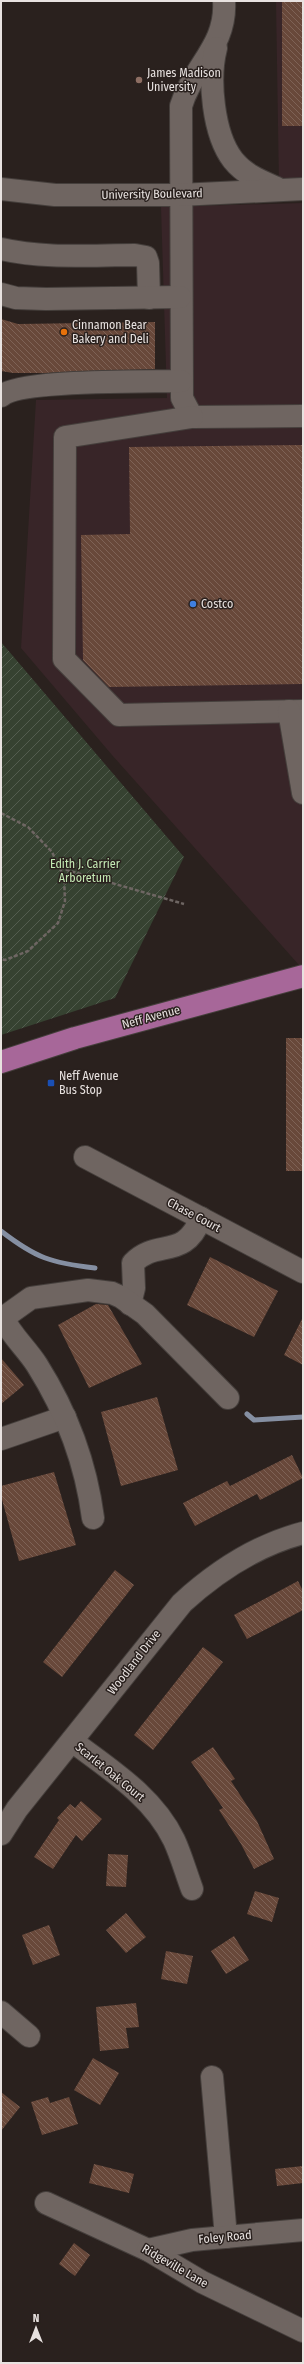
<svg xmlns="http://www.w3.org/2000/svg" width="304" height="2364" viewBox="0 0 304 2364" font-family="'Fira Sans Condensed',sans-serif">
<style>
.commercial{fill:#382528}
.garden{fill:url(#garden-furrows)}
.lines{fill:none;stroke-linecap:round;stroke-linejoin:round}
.stream{stroke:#858fa2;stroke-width:5}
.building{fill:url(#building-back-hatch)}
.minor-casing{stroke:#453f3c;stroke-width:24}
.major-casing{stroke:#453f3c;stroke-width:24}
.path{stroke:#6e6663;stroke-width:2.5;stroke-dasharray:4 2;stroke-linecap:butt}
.minor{stroke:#6f6561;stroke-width:22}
.major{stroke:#a76799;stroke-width:22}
.education-dot{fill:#8d6e63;stroke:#2a211e;stroke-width:1.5}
.food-dot{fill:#e8710a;stroke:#2a211e;stroke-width:1.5}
.shop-dot{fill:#3f7fe0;stroke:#2a211e;stroke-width:1.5}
.transit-dot{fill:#1a4fb4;stroke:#2a211e;stroke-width:1.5}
.labels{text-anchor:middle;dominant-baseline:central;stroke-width:3;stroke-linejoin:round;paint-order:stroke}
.poi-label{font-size:12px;fill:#e8e2e0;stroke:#2a211e;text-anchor:start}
.street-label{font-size:12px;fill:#e8e2e0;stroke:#2a211e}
.park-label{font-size:12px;fill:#c3e8b3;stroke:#2a211e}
</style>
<defs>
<pattern id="garden-furrows" width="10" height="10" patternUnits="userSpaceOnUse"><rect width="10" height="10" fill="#364231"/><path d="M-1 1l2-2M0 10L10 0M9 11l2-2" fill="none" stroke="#535d4f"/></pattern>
<pattern id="building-back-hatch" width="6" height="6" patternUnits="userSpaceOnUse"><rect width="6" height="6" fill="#68483a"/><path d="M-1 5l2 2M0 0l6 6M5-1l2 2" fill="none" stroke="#7e6256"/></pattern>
</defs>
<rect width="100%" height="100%" fill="#2a211e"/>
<g class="commercial">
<path d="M276,1H303V184L279,186Z"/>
<path d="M303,203V964L299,965L112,755L21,648L36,400L167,398L161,207Z"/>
</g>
<path class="garden" d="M1,642L184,857L115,998L1,1035Z"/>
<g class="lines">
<g class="stream">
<path d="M1,1231C36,1258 51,1263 95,1268"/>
<path d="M247,1414L254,1420L303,1417"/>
</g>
</g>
<g class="building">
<rect x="282" y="1" width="21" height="125"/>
<path d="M1,319L18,324L155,322V369L45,373H13L1,371Z"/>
<path d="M303,445V684L109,687L83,660L81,535L130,534L129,447Z"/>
<rect x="286" y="1038" width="17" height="133"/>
<path d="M210,1257L278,1291L254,1337L187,1305Z"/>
<path d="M96,1304L108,1305L142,1364L89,1388L58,1325Z"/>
<path d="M303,1317V1365L284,1355Z"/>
<path d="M1,1358L24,1385L1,1404Z"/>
<path d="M157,1397L178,1470L121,1486L101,1412Z"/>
<path d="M292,1455L303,1478L260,1500L257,1494L195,1526L183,1503L227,1481L230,1486Z"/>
<path d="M54,1472L76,1545L19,1561L1,1496V1486Z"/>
<path d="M115,1570L134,1585L62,1677L43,1662Z"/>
<path d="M298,1581L303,1591V1610L247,1639L234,1615Z"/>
<path d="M203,1647L223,1662L153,1750L134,1735Z"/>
<path d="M213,1747L235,1779L231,1781L257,1821L274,1859L254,1869L241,1844L219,1810L223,1808L191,1762Z"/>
<path d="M81,1801L102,1819L82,1841L76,1835L53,1869L34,1857L59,1820L57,1818L70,1804L75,1808Z"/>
<path d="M108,1854L128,1855L126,1887L106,1886Z"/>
<path d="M255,1891L279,1898L272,1922L247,1914Z"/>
<path d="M126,1913L146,1937L126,1953L106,1930Z"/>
<path d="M49,1925L60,1955L33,1965L22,1935Z"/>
<path d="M234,1936L249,1960L226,1974L211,1951Z"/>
<path d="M166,1951L193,1956L187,1984L161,1979Z"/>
<path d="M136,2003L139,2027L126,2028L129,2048L100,2051L96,2007Z"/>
<path d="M93,2058L119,2073L100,2105L74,2090Z"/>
<path d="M1,2092L20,2107L1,2131Z"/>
<path d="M48,2097L50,2103L69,2097L78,2124L42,2135L31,2102Z"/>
<path d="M94,2164L134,2174L129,2193L89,2183Z"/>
<path d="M303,2166V2183L277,2186L275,2169Z"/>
<path d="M74,2243L90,2255L75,2276L59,2264Z"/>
</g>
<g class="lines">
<defs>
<g id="minor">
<path d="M224,1C227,46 193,66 181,106L182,398L192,417L303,416"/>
<path d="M216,48C208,79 213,134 233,160C245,175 261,181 277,188"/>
<path d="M1,189L55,195H179L303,189"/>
<path d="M1,249C44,259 91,255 135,255L146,257L148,263L149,298"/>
<path d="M1,294L16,298L46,299L180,297"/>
<path d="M1,396C21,379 148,382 181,381"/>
<path d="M192,417L65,437L64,659L119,715L303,711"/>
<path d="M289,711L303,793"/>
<path d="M85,1157L303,1272"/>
<path d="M130,1304L134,1288L133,1263C157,1238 184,1261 201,1218"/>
<path d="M1,1439L65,1417"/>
<path d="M93,1518C86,1464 66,1411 37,1365C26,1348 11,1335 3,1318L31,1298L88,1290L112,1293L121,1297L145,1314L228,1398"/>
<path d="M72,1741C109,1769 153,1796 174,1840C181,1855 186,1873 192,1889"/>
<path d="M1,1834L17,1809L182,1603C217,1571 257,1545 303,1533"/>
<path d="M1,2012L29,2036"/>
<path d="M212,2077L226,2237"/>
<path d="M46,2203L148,2250L202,2282L303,2331"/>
<path d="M148,2250L192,2240L303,2230"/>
</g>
<path id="major" d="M1,1062L75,1038L303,976"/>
</defs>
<use href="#minor" class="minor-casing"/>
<use href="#major" class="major-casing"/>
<g class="path">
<path d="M1,813L28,827L52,852L64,877L65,901L58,923L28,951L5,960L1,959"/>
<path d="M60,868L184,904"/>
</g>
<use href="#minor" class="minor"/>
<use href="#major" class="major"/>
</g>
<circle class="education-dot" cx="139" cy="80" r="4"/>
<circle class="food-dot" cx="64" cy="332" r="4"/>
<circle class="shop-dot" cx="193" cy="604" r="4"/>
<rect class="transit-dot" x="47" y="1079" width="8" height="8" rx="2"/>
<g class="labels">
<g class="poi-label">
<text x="147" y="73">James Madison<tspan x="147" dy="14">University</tspan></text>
<text x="72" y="325">Cinnamon Bear<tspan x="72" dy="14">Bakery and Deli</tspan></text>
<text x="201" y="604">Costco</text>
<text x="59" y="1076">Neff Avenue<tspan x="59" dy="14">Bus Stop</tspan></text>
</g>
<g class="street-label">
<text transform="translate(152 194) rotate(-1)">University Boulevard</text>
<text transform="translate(151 1017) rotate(-15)">Neff Avenue</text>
<text transform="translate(194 1215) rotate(28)">Chase Court</text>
<text transform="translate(134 1662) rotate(-52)">Woodland Drive</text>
<text transform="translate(110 1772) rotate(39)">Scarlet Oak Court</text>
<text transform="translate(225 2237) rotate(-5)">Foley Road</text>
<text transform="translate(175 2266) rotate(30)">Ridgeville Lane</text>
</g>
<g class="park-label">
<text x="85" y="864">Edith J. Carrier<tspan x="85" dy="14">Arboretum</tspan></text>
</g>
</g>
<rect width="304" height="2364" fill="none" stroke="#e8e2e0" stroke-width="4"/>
<g transform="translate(36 2328)" stroke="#2a211e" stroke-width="3" paint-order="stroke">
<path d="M0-3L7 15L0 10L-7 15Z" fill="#e8e2e0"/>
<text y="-6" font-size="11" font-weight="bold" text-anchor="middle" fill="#e8e2e0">N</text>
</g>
</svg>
